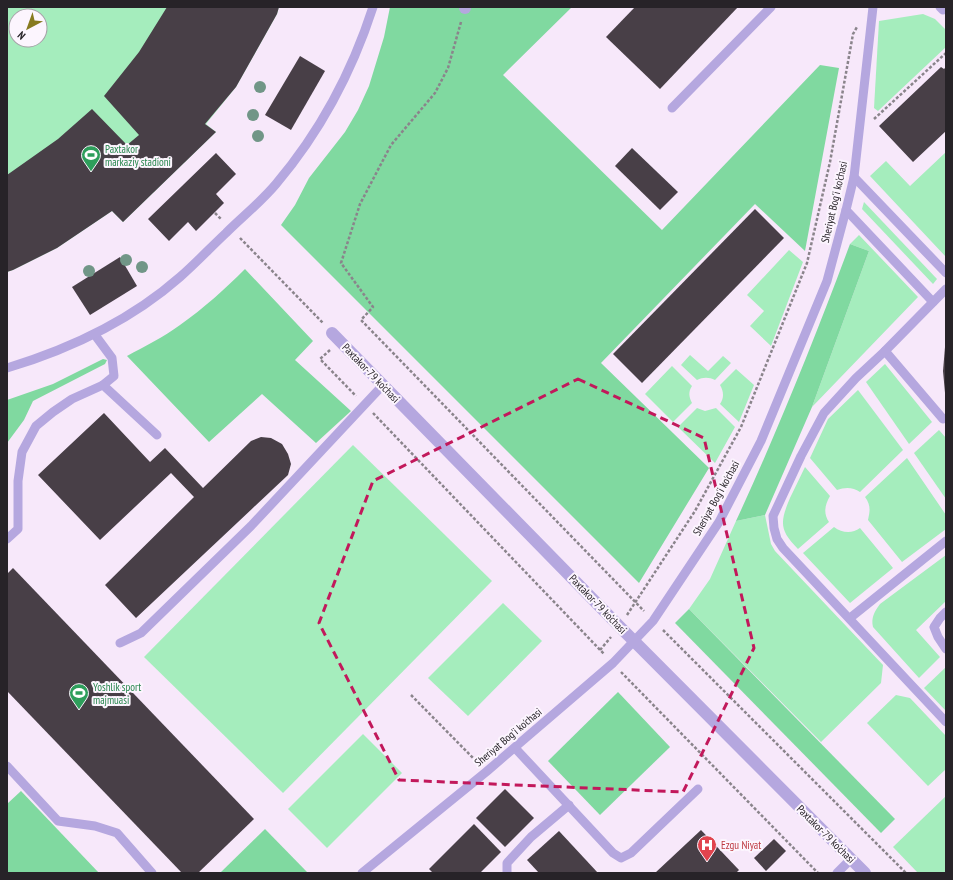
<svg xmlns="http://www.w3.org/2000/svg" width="953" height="880" viewBox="0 0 953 880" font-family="'PT Sans Narrow',sans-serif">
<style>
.built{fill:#f7e8fa;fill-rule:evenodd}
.green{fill:#a5edbd;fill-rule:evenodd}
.forest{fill:#80d9a0}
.building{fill:#483f47}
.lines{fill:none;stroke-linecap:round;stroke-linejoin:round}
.path{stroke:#8a848b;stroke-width:2.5;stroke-dasharray:3 2;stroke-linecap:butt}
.service{stroke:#b5a7df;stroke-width:9}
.pedestrian{stroke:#b5a7df;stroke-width:12}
.minor{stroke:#b5a7df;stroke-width:12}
.tree{fill:#719687}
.marked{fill:none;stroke:#c2185b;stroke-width:3;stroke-dasharray:8 5;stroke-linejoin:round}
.labels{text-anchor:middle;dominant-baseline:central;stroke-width:4;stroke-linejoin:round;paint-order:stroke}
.leisure-label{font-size:11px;fill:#27864d;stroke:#fcf5fe;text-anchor:start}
.street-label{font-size:11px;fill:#272328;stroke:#fcf5fe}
.health-label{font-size:11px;fill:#be3a42;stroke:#fcf5fe;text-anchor:start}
</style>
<rect width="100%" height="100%" fill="#fcf5fe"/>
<path class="built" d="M7,7H946V873H7ZM16,16H40V40H16Z"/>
<g class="green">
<path d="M7,7H279L277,14L236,87L206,124L216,132L123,222L112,211L57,248L13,270L7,272ZM16,16H40V40H16Z"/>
<path d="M923,14L935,19L946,30V47L878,111L874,108L879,21Z"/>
<path d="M946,152V257L870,176L886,161L910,186Z"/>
<path d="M864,202L937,279L933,284L862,209Z"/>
<path d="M859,235L918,297L812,407L869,251L850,244Z"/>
<path d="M789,250L803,262L771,346L750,326L764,311L747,295Z"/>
<path d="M690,355L708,371L723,356L731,363L715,380C709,377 703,377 697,380L681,365Z"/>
<path d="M885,364L932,422L909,444L866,382Z"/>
<path d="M672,366L692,386C688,392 689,397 692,403L673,422L645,394Z"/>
<path d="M736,369L754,385L739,422L720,404C724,398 724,392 720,385Z"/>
<path d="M858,390L903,450L860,492C853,487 845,487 837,490L810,458L828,419Z"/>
<path d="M697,408L705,411L716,408L735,427L715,463L678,427Z"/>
<path d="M939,430L946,438V499L914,453Z"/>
<path d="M353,445L492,581L283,793L144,657Z"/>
<path d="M907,458L946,515V529L902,562L868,520C870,511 871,505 865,497Z"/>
<path d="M805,467L830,496C825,505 823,513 829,522L798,549C779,530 780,522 790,498C795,488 800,477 805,467Z"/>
<path d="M765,515L771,544L775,551L883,665L881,683L821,742L689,609L710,579L736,521Z"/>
<path d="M834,527C842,533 852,534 860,528L893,568L850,603L803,553Z"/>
<path d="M946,555V601L916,630L940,657L919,678L873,627C871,618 874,612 880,604Z"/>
<path d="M503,603L542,641L468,716L428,678Z"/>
<path d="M946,667V711L924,688Z"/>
<path d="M896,695L910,698L946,736V769L928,786L867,723Z"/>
<path d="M363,734L402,773L327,848L288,809Z"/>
<path d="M946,796V873H918L893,847Z"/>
</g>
<g class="forest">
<path d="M390,7H572L503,75L662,230L820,65L839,68L805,251L755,204L601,363L709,468L639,583L281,225L295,205L309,178L345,132L358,110L369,86L384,37Z"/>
<path d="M850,244L869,251L812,407L765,515L736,521C778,430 815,338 850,244Z"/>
<path d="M245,269L313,341L295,360L351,411L316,443L262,394L209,442L127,356C145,346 164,337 180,325C204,308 225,289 245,269Z"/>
<path d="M103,359L107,360L105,364L33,401L24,420L7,443V400L53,384Z"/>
<path d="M689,609L895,819L881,833L675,623Z"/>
<path d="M618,692L670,747L600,815L548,761Z"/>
<path d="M21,791L99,873H7V804Z"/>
<path d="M265,829L308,873H220Z"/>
</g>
<g class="building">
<path d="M167,7H279L277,14L236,87L205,124L216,132L123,222L112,211L57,248L13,270L7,272V175L58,139L92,109L127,145L139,135L104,96L139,52Z"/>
<path d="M635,7H738L660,89L606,37Z"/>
<path d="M300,56L325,71L291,130L265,115Z"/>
<path d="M941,67L944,69L946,67V131L913,162L879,126Z"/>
<path d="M632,148L678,192L660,210L615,166Z"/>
<path d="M216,153L236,174L216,194L224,203L196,231L188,222L169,241L148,219Z"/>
<path d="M755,209L784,238L642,383L613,354Z"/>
<path d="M120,257L137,286L90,315L72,287Z"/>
<path d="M945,347L946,393H945L943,371Z"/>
<path d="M104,413L150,462L165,448L203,488L251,441L261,437L271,438L282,444L288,454L291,464L288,475L136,618L105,585L194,497L171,473L100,540L38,475Z"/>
<path d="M13,568L254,819L198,873H182L7,691V574Z"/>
<path d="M505,789L534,818L505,847L476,818Z"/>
<path d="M474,824L501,852L480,873H433L429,869Z"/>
<path d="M701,830L739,870L736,873H655Z"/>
<path d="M559,831L598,873H539L527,860Z"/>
<path d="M774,839L786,851L766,871L754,858Z"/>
</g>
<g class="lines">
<g class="path">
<path d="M461,22L448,68L435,93L391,145L360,204L341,263L373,307L361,320L644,611"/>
<path d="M874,119L946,53"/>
<path d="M215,213L221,219"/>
<path d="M240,238L323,323"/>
<path d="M330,350L320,359L356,396"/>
<path d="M373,413L604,654"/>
<path d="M627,615L695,511L741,427L807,263L830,162L853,34L857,27"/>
<path d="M663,630L906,873"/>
<path d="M600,650L611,637"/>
<path d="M621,672L818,873"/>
<path d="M411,695L478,763"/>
</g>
<g class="service">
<path d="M940,7L943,10"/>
<path d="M672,108L771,7"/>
<path d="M854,177L946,273"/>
<path d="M846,210L933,302"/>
<path d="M946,289L885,351L856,378L824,413L801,456L773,516L774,528L777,539L783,548L946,722"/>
<path d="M95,335L112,358L114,376L103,385"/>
<path d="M885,351L943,419"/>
<path d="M7,368C70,349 130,321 180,277C196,263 211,247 226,233C242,217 261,202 276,184C320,132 352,72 373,7"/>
<path d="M7,539L18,529V481L22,452L36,426L53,412L72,399L103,385L157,435"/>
<path d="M946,612L940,618L934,627L938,637L946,649"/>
<path d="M850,618L946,541"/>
<path d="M120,643L141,633L251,526L383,385"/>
<path d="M515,748L613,853L621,858L631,853L698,789"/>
<path d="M7,766L58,821L95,826L117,833L152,873"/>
<path d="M362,873L486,772L613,663L653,621L719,522L761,441L827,281L846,210L854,177L873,7"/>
<path d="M507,873V863L531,837L569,805"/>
<path d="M837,873L851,859"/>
</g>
<path class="pedestrian" d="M465,8V7"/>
<path class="minor" d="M332,333L620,627L865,873"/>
</g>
<g class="tree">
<circle cx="260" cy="87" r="6"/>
<circle cx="253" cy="115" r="6"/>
<circle cx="258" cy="136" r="6"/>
<circle cx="126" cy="260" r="6"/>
<circle cx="142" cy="267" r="6"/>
<circle cx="89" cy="271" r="6"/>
</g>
<path class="marked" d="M578,379L704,438L754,648L683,792L399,780L319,623L373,481Z"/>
<defs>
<symbol id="stadium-pin" viewBox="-11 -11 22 30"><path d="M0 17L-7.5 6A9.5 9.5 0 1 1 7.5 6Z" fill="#2e9e5b" stroke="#fcf5fe"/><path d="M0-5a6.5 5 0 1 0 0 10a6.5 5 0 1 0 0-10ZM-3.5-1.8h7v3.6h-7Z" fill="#fff"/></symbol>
<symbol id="hospital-pin" viewBox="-11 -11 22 30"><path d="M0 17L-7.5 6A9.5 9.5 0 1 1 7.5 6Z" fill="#e0444e" stroke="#fcf5fe"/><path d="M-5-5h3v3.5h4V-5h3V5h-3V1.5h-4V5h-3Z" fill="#fff"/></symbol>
</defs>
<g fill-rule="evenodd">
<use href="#stadium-pin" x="80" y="144" width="22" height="30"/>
<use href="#stadium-pin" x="68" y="682" width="22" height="30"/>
<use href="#hospital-pin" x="696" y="834" width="22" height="30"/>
</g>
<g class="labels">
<g class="leisure-label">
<text x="105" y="149">Paxtakor<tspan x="105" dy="13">markaziy stadioni</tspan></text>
<text x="93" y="687">Yoshlik sport<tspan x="93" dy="13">majmuasi</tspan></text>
</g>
<g class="street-label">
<text transform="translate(834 202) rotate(-77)">Sheriyat Bog'i ko'chasi</text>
<text transform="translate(371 373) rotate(46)">Paxtakor-79 ko‘chasi</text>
<text transform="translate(716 498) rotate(-61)">Sheriyat Bog'i ko'chasi</text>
<text transform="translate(598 604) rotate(46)">Paxtakor-79 ko‘chasi</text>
<text transform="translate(508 737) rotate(-40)">Sheriyat Bog'i ko'chasi</text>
<text transform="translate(826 834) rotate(45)">Paxtakor-79 ko‘chasi</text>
</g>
<g class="health-label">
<text x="721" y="845">Ezgu Niyat</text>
</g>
</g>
<rect width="953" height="880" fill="none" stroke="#272328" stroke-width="16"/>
<g transform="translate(28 28) rotate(221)"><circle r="19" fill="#fcf5fe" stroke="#a7a1a8"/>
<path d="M0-3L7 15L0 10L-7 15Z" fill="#877a20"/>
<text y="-6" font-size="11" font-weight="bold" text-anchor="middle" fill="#272328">N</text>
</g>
</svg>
